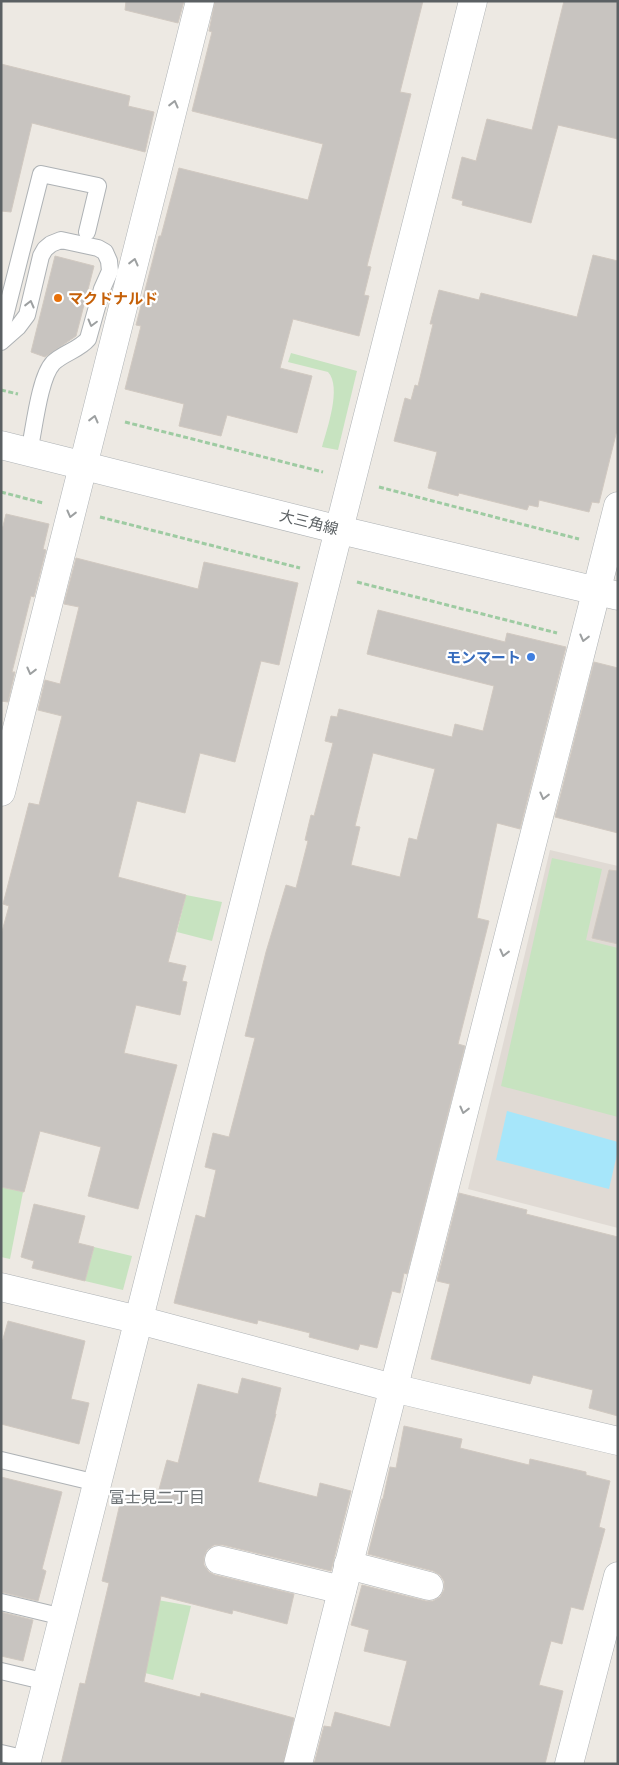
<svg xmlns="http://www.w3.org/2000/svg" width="619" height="1765" viewBox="0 0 619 1765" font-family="Quicksand,'Noto Sans JP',sans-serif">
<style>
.education{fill:#e0dad4}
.green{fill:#c7e3c0}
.water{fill:#a6e6fa}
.building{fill:#c8c4c0;stroke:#d1c9c1;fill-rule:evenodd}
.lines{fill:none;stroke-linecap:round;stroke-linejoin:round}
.service-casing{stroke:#aeb2b5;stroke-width:18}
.minor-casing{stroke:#aeb2b5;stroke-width:29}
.tertiary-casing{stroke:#aeb2b5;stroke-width:29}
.path{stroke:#9ecba2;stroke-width:3;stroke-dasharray:5 2.5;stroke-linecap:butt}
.service{stroke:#fff;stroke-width:16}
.minor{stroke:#fff;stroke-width:28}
.tertiary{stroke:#fff;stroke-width:28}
.oneway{stroke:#9da0a1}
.food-dot{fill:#e8710a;stroke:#fff;stroke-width:2}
.shop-dot{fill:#3f7fe0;stroke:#fff;stroke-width:2}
.labels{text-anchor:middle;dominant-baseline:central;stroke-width:4.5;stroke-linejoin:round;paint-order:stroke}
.food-label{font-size:15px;font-weight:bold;fill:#c56008;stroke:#fff;text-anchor:start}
.street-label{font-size:15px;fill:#5b6063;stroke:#fff}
.shop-label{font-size:15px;font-weight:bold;fill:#366cbe;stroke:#fff;text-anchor:end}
.neighbourhood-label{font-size:16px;fill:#6c7275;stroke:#fff}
</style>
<rect width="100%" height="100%" fill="#ede9e3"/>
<path class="education" d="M550,850L618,866V1228L468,1189Z"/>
<g class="green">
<path d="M291,353L357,371L338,450L322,447C327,429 342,387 328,372L288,362Z"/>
<path d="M552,858L602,869L586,940L618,948V1117L501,1086Z"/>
<path d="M186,895L222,902L212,941L177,932Z"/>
<path d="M1,1187L23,1192L10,1259L1,1257Z"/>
<path d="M94,1247L132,1256L123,1290L85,1281Z"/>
<path d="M141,1597L191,1606L173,1680L145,1673Z"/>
</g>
<path class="water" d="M507,1111L618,1142V1150L609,1189L496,1160Z"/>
<g class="building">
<path d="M126,1H184L178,23L125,10Z"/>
<path d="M215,1H423L400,92L411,94L367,266L371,267L364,295L369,296L359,336L293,319L280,368L312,376L297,433L227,415L221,436L179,426L184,404L125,389L141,326L136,325L159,236H161L179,168L308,200L323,144L192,111L212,32L209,31Z"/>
<path d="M564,1H618V139L558,125L531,223L462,205L463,201L452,198L462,157L476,161L487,119L532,130Z"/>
<path d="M1,64L130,96L128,106L154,112L145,152L32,123L11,212L1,211Z"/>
<path d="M593,255L618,261V426L599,503L592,502L589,512L539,500L538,507L529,505L527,510L459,493L458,496L428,488L437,452L394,441L405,398L411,400L415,385L418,386L433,324H430L439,290L479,300L481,293L577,317Z"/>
<path d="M55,256L94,266L76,336L45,357L31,352Z"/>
<path d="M6,514L49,524L43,549L46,550L34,597L31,596L12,672H15L8,702L1,701V534Z"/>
<path d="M76,558L198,589L204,562L298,583L279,665L261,661L235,762L200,753L185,813L137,801L118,877L186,895L168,962L186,966L182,981L187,982L180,1015L136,1005L124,1053L177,1065L138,1209L88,1196L101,1147L40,1131L24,1192L1,1187V935L9,906L3,904L29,803L39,805L62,716L38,710L45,680L60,684L79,607L64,604Z"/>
<path d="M378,610L505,642L507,633L566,647L520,829L497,823L477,918L489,921L458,1044L465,1046L407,1274L404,1273L400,1293L392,1291L377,1348L360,1344L358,1350L309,1337L310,1333L258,1320L257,1324L174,1303L196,1215L205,1218L216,1170L205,1167L213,1133L229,1137L255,1038L245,1036L266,952L286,885L296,888L308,841L305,840L311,815L314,816L333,743L325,741L331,716L337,717L339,709L452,737L455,724L483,731L494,686L367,654ZM373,753L435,769L417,840L409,838L400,877L351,865L360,827L355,826Z"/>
<path d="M594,662L618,668V833L555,817Z"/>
<path d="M609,870L618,871V944L592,938Z"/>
<path d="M459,1193L527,1210L526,1214L618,1237V1416L589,1408L593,1390L533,1375L530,1384L431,1359L450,1284L437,1281Z"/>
<path d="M34,1204L85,1216L78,1243L94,1247L85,1281L32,1268L34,1261L21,1257Z"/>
<path d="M8,1321L85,1341L71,1399L89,1403L79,1444L1,1424V1346Z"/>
<path d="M242,1378L281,1388L275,1414H276L258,1482L317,1497L320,1483L351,1491L331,1571L223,1545H214L207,1550L204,1557V1565L209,1572L215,1575L294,1594L287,1624L233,1610L232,1614L161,1596L144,1682L200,1697L201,1693L294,1718L283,1764H61L80,1683L85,1684L109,1583L102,1581L122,1495L155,1504L167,1460L178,1463L198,1384L238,1394Z"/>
<path d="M404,1426L462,1439L460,1448L529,1465L530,1459L586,1472V1475L610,1481L599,1527L605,1529L583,1610L571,1607L562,1644L551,1641L539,1685L563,1691L545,1764H314L324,1726L331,1727L335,1712L390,1727L407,1661L364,1651L369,1630L351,1625L362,1585L426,1601H433L440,1597L444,1590V1581L440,1575L433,1571L368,1554L382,1499H383L390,1467L396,1468Z"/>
<path d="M1,1477L62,1492L42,1569L46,1571L38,1601L1,1592Z"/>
<path d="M1,1612L33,1620L23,1661L1,1656Z"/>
</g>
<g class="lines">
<defs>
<g id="service">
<path d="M1,332L41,174L98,186L87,232"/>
<path d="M1,342L18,327L27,315L41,256L45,249L51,244L61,240L98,248L105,252L109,261L110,271L102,289L88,339C79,350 63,353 53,363C39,378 34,431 29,452"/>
<path d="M1,1460L97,1483"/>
<path d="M1,1602L63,1617"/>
<path d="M1,1671L47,1682"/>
<path d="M1,1753L27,1759"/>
</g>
<g id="minor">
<path d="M1,792L200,1"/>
<path d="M1,1287L139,1320L393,1388L618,1441"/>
<path d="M219,1560L342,1590"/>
<path d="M348,1565L429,1586"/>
<path d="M26,1764L473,1"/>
<path d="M298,1764L618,506"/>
<path d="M569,1764L618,1576"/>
</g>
<path id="tertiary" d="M1,445L340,530L618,596"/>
</defs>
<use href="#service" class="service-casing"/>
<use href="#minor" class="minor-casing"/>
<use href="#tertiary" class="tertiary-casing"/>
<g class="path">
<path d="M1,390L18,394"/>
<path d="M125,422L323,472"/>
<path d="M379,487L579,539"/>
<path d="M1,492L43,503"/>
<path d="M100,517L300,568"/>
<path d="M357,582L557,633"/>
</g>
<use href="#service" class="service"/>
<use href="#minor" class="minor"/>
<use href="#tertiary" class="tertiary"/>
</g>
<defs><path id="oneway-chevron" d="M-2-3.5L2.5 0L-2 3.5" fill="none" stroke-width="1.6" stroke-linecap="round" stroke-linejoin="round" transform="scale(1.25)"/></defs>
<g class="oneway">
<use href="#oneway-chevron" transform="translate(174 104) rotate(-76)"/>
<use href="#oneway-chevron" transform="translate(134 262) rotate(-76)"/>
<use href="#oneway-chevron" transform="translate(30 304) rotate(-76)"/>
<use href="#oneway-chevron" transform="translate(92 323) rotate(105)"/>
<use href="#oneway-chevron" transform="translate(94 419) rotate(-76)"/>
<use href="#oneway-chevron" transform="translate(71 514) rotate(104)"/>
<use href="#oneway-chevron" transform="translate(584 638) rotate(104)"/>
<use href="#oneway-chevron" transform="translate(31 671) rotate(104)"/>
<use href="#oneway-chevron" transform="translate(544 796) rotate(104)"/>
<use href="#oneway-chevron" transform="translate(504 953) rotate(104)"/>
<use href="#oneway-chevron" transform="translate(464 1110) rotate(104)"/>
</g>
<circle class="food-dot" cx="58" cy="298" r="5"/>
<circle class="shop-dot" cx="531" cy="657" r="5"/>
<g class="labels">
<g class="food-label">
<text x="68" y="298">マクドナルド</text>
</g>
<g class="street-label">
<text transform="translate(309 522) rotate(14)">大三角線</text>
</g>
<g class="shop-label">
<text x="521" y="657">モンマート</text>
</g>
<g class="neighbourhood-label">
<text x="157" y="1497">富士見二丁目</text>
</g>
</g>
<rect width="619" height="1765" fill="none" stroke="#5b6063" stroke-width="5"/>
</svg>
